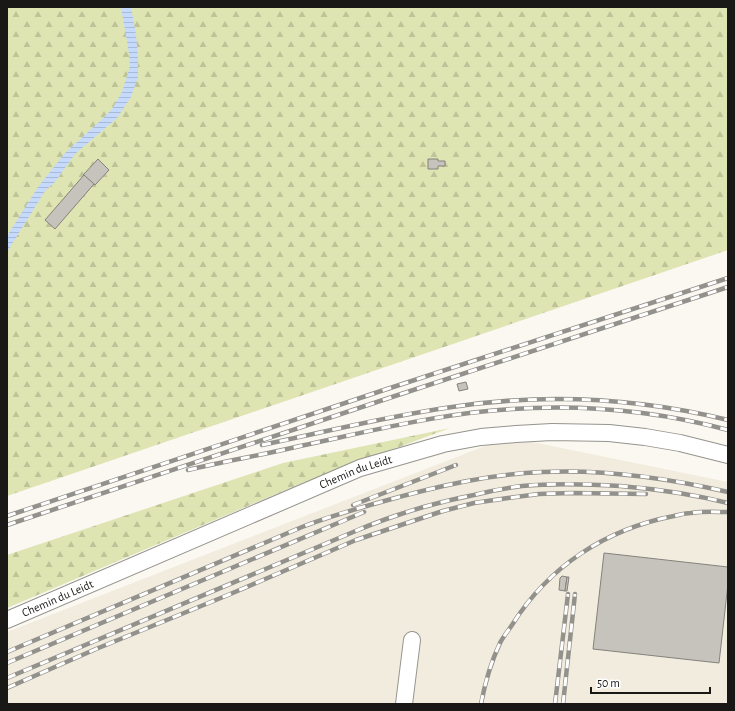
<svg xmlns="http://www.w3.org/2000/svg" width="735" height="711" viewBox="0 0 735 711" font-family="'Alegreya Sans',sans-serif">
<style>
.built{fill:#f2ecde}
.forest{fill:url(#forest-firs)}
.water{fill:url(#water-rules)}
.building{fill:#c6c3bd;stroke:#84827c}
.lines{fill:none;stroke-linecap:round;stroke-linejoin:round}
.minor-casing{stroke:#96948e;stroke-width:18}
.minor{stroke:#fff;stroke-width:16}
.rail-casing{stroke:#93918c;stroke-width:4.5}
.rail{stroke:#fff;stroke-width:3;stroke-dasharray:9;stroke-linecap:butt}
.labels{text-anchor:middle;dominant-baseline:central;stroke-width:4;stroke-linejoin:round;paint-order:stroke}
.street-label{font-size:12px;fill:#191816;stroke:#fff}
</style>
<defs>
<pattern id="forest-firs" width="22" height="20" patternUnits="userSpaceOnUse"><rect width="22" height="20" fill="#dee4b2"/><path d="M5 1l3.5 6h-7zM16 11l3.5 6h-7z" fill="#bec398"/></pattern>
<pattern id="water-rules" width="6" height="5" patternUnits="userSpaceOnUse"><rect width="6" height="5" fill="#c6dafb"/><path d="M0 2.5h6" fill="none" stroke="#aabad6"/></pattern>
</defs>
<rect width="100%" height="100%" fill="#faf8f1"/>
<path class="built" d="M508,437L728,482V704H7V632Z"/>
<g class="forest">
<path d="M7,7H728V250L7,496Z"/>
<path d="M450,428L302,483L7,608V555L283,463Z"/>
</g>
<path class="water" d="M121,7H131L136,35L138,58V77L131,97L117,118L75,154L55,182L45,191L7,252V236L38,187L65,153L100,121L112,109L122,92L129,70L130,62L128,47Z"/>
<g class="building">
<path d="M98,159L109,170L95,185L83,175Z"/>
<path d="M428,159H438V161H445V166H438V169H428Z"/>
<path d="M84,175L94,184L55,229L45,220Z"/>
<path d="M466,382L468,389L459,391L457,384Z"/>
<path d="M604,553L728,567V584L719,663L593,649Z"/>
<path d="M562,576L567,577L565,591L559,590L560,578Z"/>
<path d="M567,577H569L567,591H565Z"/>
</g>
<g class="lines">
<defs>
<g id="minor">
<path id="s1" d="M7,620L360,468L443,444L481,437L516,434L552,432L609,433L645,437L680,443L728,455"/>
<path d="M404,704L412,640"/>
</g>
</defs>
<use href="#minor" class="minor-casing"/>
<use href="#minor" class="minor"/>
<defs>
<g id="rail">
<path d="M262,445C325,432 388,416 452,407C544,393 638,398 728,420"/>
<path d="M188,470C225,461 263,455 300,446C362,433 425,417 488,411C568,403 650,409 728,430"/>
<path d="M353,505L456,465"/>
<path d="M7,516L384,390L728,278"/>
<path d="M7,525L392,397L728,287"/>
<path d="M7,652L302,527C330,516 359,508 388,500C439,486 490,474 542,472C605,469 667,478 728,492"/>
<path d="M7,663L364,512"/>
<path d="M7,678L358,530C370,525 383,520 395,516C421,507 448,500 474,495C490,491 506,488 522,486C555,483 587,484 620,486C656,489 692,494 728,503"/>
<path d="M7,688L96,649L228,595L356,540L443,511L474,503L508,498L539,494L571,493L646,494"/>
<path d="M481,704C485,683 491,662 500,643C503,637 508,631 512,625C549,566 606,529 674,516C679,515 685,513 691,513C703,511 716,512 728,512"/>
<path d="M555,704L568,594"/>
<path d="M563,704L575,594"/>
</g>
</defs>
<use href="#rail" class="rail-casing"/>
<use href="#rail" class="rail"/>
</g>
<g class="labels">
<g class="street-label">
<text stroke="none"><textPath href="#s1" startOffset="379">Chemin du Leidt</textPath></text>
<text stroke="none"><textPath href="#s1" startOffset="55">Chemin du Leidt</textPath></text>
</g>
</g>
<rect width="735" height="711" fill="none" stroke="#191816" stroke-width="16"/>
<path d="M591 687v6h119v-6" fill="none" stroke="#191816" stroke-width="2"/>
<text x="597" y="687" font-size="12" fill="#191816" stroke="#ffffff" stroke-width="3" paint-order="stroke">50 m</text>
</svg>
